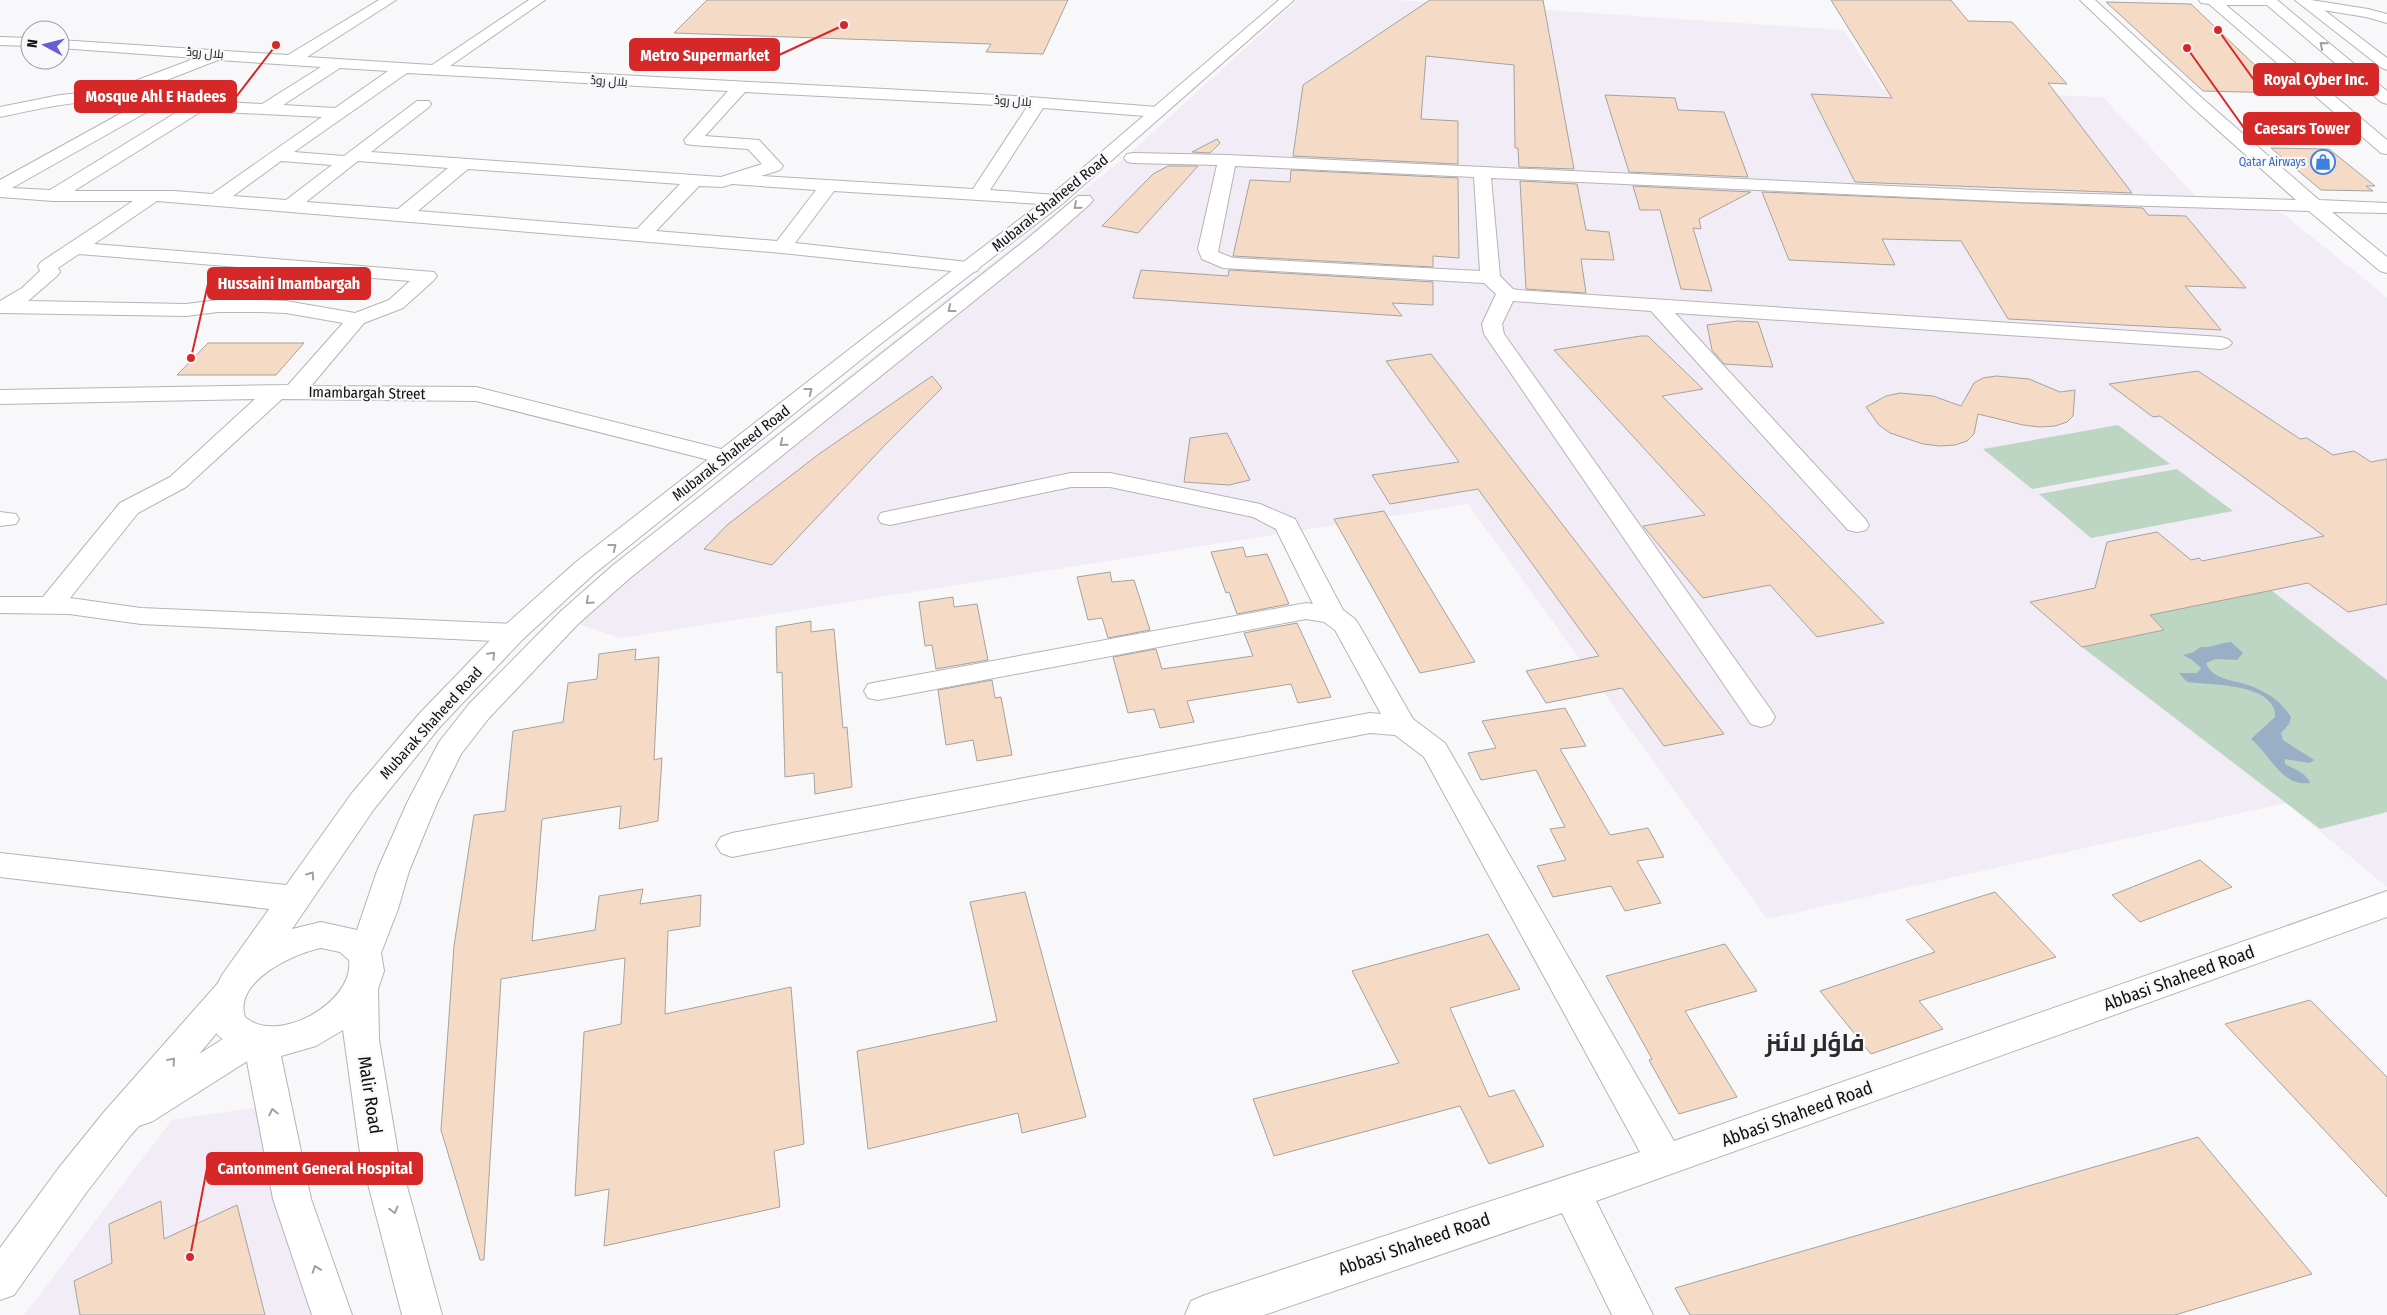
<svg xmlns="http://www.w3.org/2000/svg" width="2387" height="1315" viewBox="0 0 2387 1315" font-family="'Fira Sans Condensed',Cairo,sans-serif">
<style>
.built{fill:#f2ecf6}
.green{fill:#bdd6c3}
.water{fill:#99afc6}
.building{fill:#f5dbc6;stroke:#a5a2a0}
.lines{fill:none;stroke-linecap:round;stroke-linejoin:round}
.minor-casing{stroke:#b5b4b6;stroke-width:2}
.major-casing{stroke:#b5b4b6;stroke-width:2}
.highway-casing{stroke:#b5b4b6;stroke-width:2}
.minor{fill:#fff;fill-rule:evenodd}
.major{fill:#fff;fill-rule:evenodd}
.highway{fill:#fff;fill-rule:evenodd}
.oneway{stroke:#a0a0a0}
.labels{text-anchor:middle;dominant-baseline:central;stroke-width:4.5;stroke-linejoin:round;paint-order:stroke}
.far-street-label{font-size:12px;fill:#111112;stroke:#f8f7fa}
.far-shop-label{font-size:12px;fill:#366cbe;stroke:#f8f7fa;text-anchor:end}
.street-label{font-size:15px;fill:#111112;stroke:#f8f7fa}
.near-street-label{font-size:18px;fill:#111112;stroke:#f8f7fa}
.near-district-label{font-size:24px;font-weight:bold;fill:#2a292b;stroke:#f8f7fa}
.leader{fill:none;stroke:#d62828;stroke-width:2}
.callout-dot{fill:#d62828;stroke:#f8f7fa;stroke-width:2}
.callout{fill:#d62828;stroke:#d62828;stroke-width:2}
.callout-label{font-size:16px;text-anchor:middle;font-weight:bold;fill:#fff}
</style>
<rect width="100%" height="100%" fill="#f8f7fa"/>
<g class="built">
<path d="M1298,0H1396L1844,30L1882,89L2103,97L2202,203L2272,205L2387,297V887L2286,803L1767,919L1468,504L621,638L556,617L742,461L1127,156Z"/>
<path d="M272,1105L332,1315H24L172,1120Z"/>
</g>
<g class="green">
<path d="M2118,425L2170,464L2032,489L1983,449Z"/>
<path d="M2177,469L2233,511L2091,538L2039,494Z"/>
<path d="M2253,576L2387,680V812L2320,829L2082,647L2164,630L2150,615L2246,595Z"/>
</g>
<path class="water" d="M2231,642L2243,653L2237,660L2216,659L2206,663C2212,680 2235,680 2251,686C2267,692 2282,702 2291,717L2289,724L2281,733L2283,740L2314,760L2310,763L2285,759V764C2293,769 2307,773 2310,783C2281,787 2270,754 2251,739L2275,717C2277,683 2209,685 2187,682L2179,673H2197L2201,668L2192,660L2183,655L2194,652L2200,647C2211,648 2219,643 2231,642Z"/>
<g class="building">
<path d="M707,0H1068L1043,54L986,52L991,44L674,33Z"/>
<path d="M1430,0H1543L1574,169L1519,167L1518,148H1515L1514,65L1426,56L1421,119L1458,121V164L1293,156L1303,85Z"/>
<path d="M1831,0H1951L1968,21L2012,22L2067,84L2048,83L2132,193L1855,182L1811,94L1892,98Z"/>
<path d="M2106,2L2191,4L2284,93L2203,91Z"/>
<path d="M1605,95L1675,98L1678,110L1724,112L1748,177L1629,172Z"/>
<path d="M1217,139L1220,143L1210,153L1192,152Z"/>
<path d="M2271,148L2329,149L2375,186H2366L2373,191L2321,190Z"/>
<path d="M1168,166H1198L1138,233L1102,226L1153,174Z"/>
<path d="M1291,170L1458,178L1459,258L1433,256V267L1233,256L1250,180L1290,182Z"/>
<path d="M1520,181L1577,184L1586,230L1609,232L1614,260L1581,259L1586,293L1526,289Z"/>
<path d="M1633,186L1751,192L1699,219L1701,229L1693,228L1712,291L1681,289L1660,210H1640Z"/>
<path d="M1762,192L2143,208L2148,215L2186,216L2246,288L2185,286L2221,330L2008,319L1961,241L1882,239L1895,265L1789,260Z"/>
<path d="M1141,270L1228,276L1229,270L1433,282V305L1392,303L1402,316L1133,298Z"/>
<path d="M1737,321L1758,322L1773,367L1724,364L1712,350L1707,325Z"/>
<path d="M1641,336H1648L1703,389L1662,396L1884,623L1817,637L1770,585L1703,598L1643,526L1705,515L1554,350Z"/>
<path d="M208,343H304L276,375H177Z"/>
<path d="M1431,354L1724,734L1664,746L1622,688L1546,703L1526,671L1599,656L1478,489L1390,504L1372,475L1459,462L1386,361Z"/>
<path d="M2198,371L2300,439L2307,438L2333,455L2354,451L2371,462L2387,459V604L2348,612L2308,583L2150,615L2164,630L2082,647L2030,602L2095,588L2107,542L2157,532L2191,560L2199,558L2202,561L2324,536L2160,416L2153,417L2109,384Z"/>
<path d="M932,376L942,388L886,444L772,565L704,549L727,525L819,454Z"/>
<path d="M1996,376L2029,379L2060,392L2075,390L2073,416L2067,422L2055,426L2040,427L2023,425L1978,414L1974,434L1967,441L1955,445L1940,446L1923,444L1890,433L1879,425L1866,407L1886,396L1900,393L1933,396L1961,406L1974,383L1983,378Z"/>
<path d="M1227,433L1250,480L1229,485L1184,482L1190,438Z"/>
<path d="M1384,511L1435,596L1475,662L1420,673L1334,519Z"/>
<path d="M1243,547L1246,557L1267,554L1289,604L1237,614L1229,592L1226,593L1211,552Z"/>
<path d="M1110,572L1112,582L1134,580L1150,630L1108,638L1102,618L1088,620L1077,577Z"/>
<path d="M953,597L954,607L977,604L988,660L936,669L932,645L925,646L919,602Z"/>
<path d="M811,621V632L834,629L843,728L847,727L852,787L815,794L814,773L785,777L782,672L777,673L776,627Z"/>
<path d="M1297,623L1331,697L1298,703L1291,684L1187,701L1194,722L1160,728L1154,709L1128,713L1113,657L1156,649L1162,669L1253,656L1244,633Z"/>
<path d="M636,649L635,660L659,657L654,760L662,758L658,821L619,829L621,806L542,819L532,941L595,930L599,896L643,889L640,904L701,895L700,926L668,931L665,1014L791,987L804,1144L774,1151L780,1207L604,1246L609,1189L575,1196L584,1032L621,1024L625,958L501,979L484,1260H480L441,1130L454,946L474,815L505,811L513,731L563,722L568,683L597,679L599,654Z"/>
<path d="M992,680L995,698L1001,697L1012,755L977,761L973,740L946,745L938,690Z"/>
<path d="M1565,708L1586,746L1560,749L1610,835L1648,828L1664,857L1637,861L1661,903L1625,911L1611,886L1553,897L1537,866L1566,860L1550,829L1565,827L1536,770L1481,780L1468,753L1496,748L1482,721Z"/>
<path d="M2200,860L2232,887L2140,922L2112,895Z"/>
<path d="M1025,892L1086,1117L1022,1133L1018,1113L868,1149L857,1051L997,1021L970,902Z"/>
<path d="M1995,892L2056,957L1919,1001L1943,1029L1871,1054L1820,991L1935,952L1906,920Z"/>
<path d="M1488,934L1520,989L1450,1008L1489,1097L1514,1090L1544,1146L1489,1164L1460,1106L1274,1156L1253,1099L1399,1063L1352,971Z"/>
<path d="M1725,944L1757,991L1685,1011L1737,1097L1679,1114L1649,1060L1652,1059L1606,976Z"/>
<path d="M2310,1000L2387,1077V1197L2225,1024Z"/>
<path d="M2198,1137L2312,1274L2175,1315H1690L1675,1288Z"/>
<path d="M161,1201L164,1239L237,1205L265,1315H80L74,1281L112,1263L109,1224Z"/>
</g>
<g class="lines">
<defs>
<g id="minor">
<path d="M379,0H396L307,57L432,65L529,0H545L450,66L1016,96L1158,107L1166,112L1158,117L1043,108L990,190L1056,195L1062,196L1065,200L1062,204L1056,205L834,191L795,243L977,263L980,267L977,271L970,273L782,253L157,201L94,244L434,272L437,276L434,280L403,308L364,323L311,386L476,387L733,452L737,457L733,462L725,464L476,401L282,399L186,487L138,513L70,598L141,608L513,624L523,627L526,633L523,639L513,642L141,624L69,614L0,613V597H43L120,503L170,477L255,399L0,404V390L288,385L343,323L286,313L261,312H218L186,316L0,313V301L22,288L40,271L38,266L41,262L133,201H53L0,197V180L136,105C91,95 44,108 0,117V107L60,95L111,90L196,58L60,48V40L288,55ZM218,60L321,67L262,104L151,98L131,94ZM340,68L388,71L335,108L283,105ZM407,73L728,91L684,140L686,144L692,145L748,149L762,164L721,177L371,152L429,107L431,104L429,101H417L344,156L294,152ZM745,92L1016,106L1027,107L973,189L761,176L780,170L783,166L759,140L705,136ZM154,108L182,109L50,190L12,188ZM202,111L322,117L212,194L174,191H74ZM281,161L332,165L286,200L233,196ZM358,161L448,168L398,209L306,202ZM468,169L680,184L637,229L418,211ZM732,184L816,190L777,241L656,231L699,186L722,187ZM79,254L410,281L389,300L355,313L286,301L261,300H218L186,304L28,301L57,276L60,272L58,268Z"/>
<path d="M2080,0H2095L2203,99L2319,200L2387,203V213L2332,212L2387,257V273L2380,271L2309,211L2020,202L1491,178L1500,276L1513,289L1518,290L2221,337L2228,339L2232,343L2228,347L2221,349L1675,313L1866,520L1869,525L1866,530L1857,532L1848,530L1651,311L1513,301L1502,324L1504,334L1771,710L1775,717L1771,724L1761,727L1751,724L1484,334L1482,324L1496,294L1484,283L1223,268L1202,259L1198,249L1217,165L1133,163L1127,162L1124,158L1127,154L1133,153L1227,155L2020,192L2296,200L2191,106ZM1235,166L1474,177L1480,271L1233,258L1218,252Z"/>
<path d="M2199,0H2275L2274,4L2269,5H2226L2387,140V154L2381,153L2209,4L2201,3Z"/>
<path d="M2311,0L2368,9L2387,14V23L2366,17L2304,7L2302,4L2304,1Z"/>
<path d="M0,37L30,38V46L0,45Z"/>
<path d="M1071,473H1110L1260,504L1295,519L1343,610L1355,619L1359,625L1413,719L1445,743L1674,1141L2387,891V917L1596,1201L1653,1315H1612L1562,1213L1264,1315H1185L1191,1301L1205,1295L1640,1152L1424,757L1395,735L1370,733L732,857L721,853L716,845L721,837L732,833L1370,713L1381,714L1335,630L1324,622L1306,619L878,700L868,698L864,691L868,684L878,682L1306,603L1313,604L1276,529L1253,517L1110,487H1071L890,525L881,523L878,518L881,513L890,511Z"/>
<path d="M0,512L16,514L19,519L16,524L0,526Z"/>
<path d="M0,853L295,886L306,890L311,899L306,908L295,912L0,877Z"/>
<path d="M230,979L242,983L247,993L242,1003L199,1054L239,1029L251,1025L263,1029L269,1040L263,1051L153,1121L139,1126L130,1136L86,1193L14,1295L0,1300V1248L58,1169L104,1112L218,983Z"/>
</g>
<path id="major" d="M1279,0H1294L1062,204L883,342L594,574L523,639L439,728L374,809L292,929L321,922L357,930L377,871L407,803L439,742L469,704L560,612L612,566L1027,239L1078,196H1090L1093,200L1090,204L1041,247L630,578L578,624L489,718L461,754L437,803L409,871L398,909L381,953L384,971L378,989L379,1040L398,1153L442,1315H402L360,1153L343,1030L316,1046L281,1056L311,1199L352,1315H312L273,1199L245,1051C202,1036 204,1010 222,975L352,793L419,714L503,627L576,562L869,334L1050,196ZM321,948L340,952L349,960C355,1002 277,1046 245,1017C233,981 295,953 321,948Z"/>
<g id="highway">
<path d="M2261,0H2277L2387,91V104L2381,102Z"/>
<path d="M2295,0H2311L2387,58V70L2382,68Z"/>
</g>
</defs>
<use href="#minor" class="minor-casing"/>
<use href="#major" class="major-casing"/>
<use href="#highway" class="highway-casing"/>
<use href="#minor" class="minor"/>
<use href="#major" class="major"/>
<use href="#highway" class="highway"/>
</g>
<defs><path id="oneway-chevron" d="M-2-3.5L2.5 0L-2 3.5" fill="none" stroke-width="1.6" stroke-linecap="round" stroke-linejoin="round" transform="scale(1.25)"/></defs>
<g class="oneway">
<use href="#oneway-chevron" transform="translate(2323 45) rotate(-140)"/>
<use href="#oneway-chevron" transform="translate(1077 206) rotate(139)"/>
<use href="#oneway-chevron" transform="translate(951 309) rotate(142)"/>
<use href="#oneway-chevron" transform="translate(809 391) rotate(-38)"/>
<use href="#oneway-chevron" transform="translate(783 443) rotate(141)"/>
<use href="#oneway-chevron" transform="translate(613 547) rotate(-38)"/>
<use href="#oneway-chevron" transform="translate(589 601) rotate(138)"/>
<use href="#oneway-chevron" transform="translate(492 655) rotate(-46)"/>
<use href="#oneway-chevron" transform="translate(311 875) rotate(-55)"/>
<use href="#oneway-chevron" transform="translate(172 1061) rotate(-49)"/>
<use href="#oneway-chevron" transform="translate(273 1112) rotate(-102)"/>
<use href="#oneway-chevron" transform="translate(394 1210) rotate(75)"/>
<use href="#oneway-chevron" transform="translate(316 1269) rotate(-109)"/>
</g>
<defs>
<symbol id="shop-ring" viewBox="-11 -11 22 22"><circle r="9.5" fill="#f8f7fa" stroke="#3f7fe0" stroke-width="1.5"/><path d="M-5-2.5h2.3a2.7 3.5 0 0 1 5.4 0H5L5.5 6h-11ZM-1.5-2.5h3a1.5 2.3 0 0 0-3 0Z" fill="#3f7fe0"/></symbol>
</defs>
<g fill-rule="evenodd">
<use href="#shop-ring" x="2309" y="148" width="28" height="28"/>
</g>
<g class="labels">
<g class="far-street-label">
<text transform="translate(205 53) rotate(4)">بلال روڈ</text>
<text transform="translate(609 81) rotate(3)">بلال روڈ</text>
<text transform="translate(1013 101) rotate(3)">بلال روڈ</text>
</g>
<g class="far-shop-label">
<text x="2306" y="162">Qatar Airways</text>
</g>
<g class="street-label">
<text transform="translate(1050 203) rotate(-39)">Mubarak Shaheed Road</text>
<text transform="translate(367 393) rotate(1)">Imambargah Street</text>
<text transform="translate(731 453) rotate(-38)">Mubarak Shaheed Road</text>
<text transform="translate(431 723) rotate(-48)">Mubarak Shaheed Road</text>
</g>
<g class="near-street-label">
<text transform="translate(2179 978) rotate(-20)">Abbasi Shaheed Road</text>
<text transform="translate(370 1095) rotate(81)">Malir Road</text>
<text transform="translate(1797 1114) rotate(-20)">Abbasi Shaheed Road</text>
<text transform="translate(1414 1244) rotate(-19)">Abbasi Shaheed Road</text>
</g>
<g class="near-district-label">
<text x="1815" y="1043">فاؤلر لائنز</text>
</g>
</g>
<path class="leader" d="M844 25L779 55M2218 30L2254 80M276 45L236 97M2187 48L2244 128M191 358L208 284M190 1257L207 1168"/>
<g class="callout-dot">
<circle cx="844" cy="25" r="5"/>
<circle cx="2218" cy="30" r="5"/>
<circle cx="276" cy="45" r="5"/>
<circle cx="2187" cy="48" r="5"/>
<circle cx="191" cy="358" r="5"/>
<circle cx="190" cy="1257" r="5"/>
</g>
<g class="callout">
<rect x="630" y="39" width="149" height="31" rx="5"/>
<rect x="2254" y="64" width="124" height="31" rx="5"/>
<rect x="75" y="81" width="161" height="31" rx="5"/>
<rect x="2244" y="113" width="116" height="31" rx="5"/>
<rect x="208" y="268" width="162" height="31" rx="5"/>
<rect x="207" y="1153" width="215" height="31" rx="5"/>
</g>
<g class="callout-label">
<text x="705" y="61">Metro Supermarket</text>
<text x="2316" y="85">Royal Cyber Inc.</text>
<text x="156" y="102">Mosque Ahl E Hadees</text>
<text x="2302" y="134">Caesars Tower</text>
<text x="289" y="289">Hussaini Imambargah</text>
<text x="315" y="1174">Cantonment General Hospital</text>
</g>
<g transform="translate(45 45) rotate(277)"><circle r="24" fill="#f8f7fa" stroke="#9c9b9d"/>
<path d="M0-4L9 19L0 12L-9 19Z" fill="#695dd6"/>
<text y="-8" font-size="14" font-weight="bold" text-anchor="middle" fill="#111112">N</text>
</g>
</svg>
